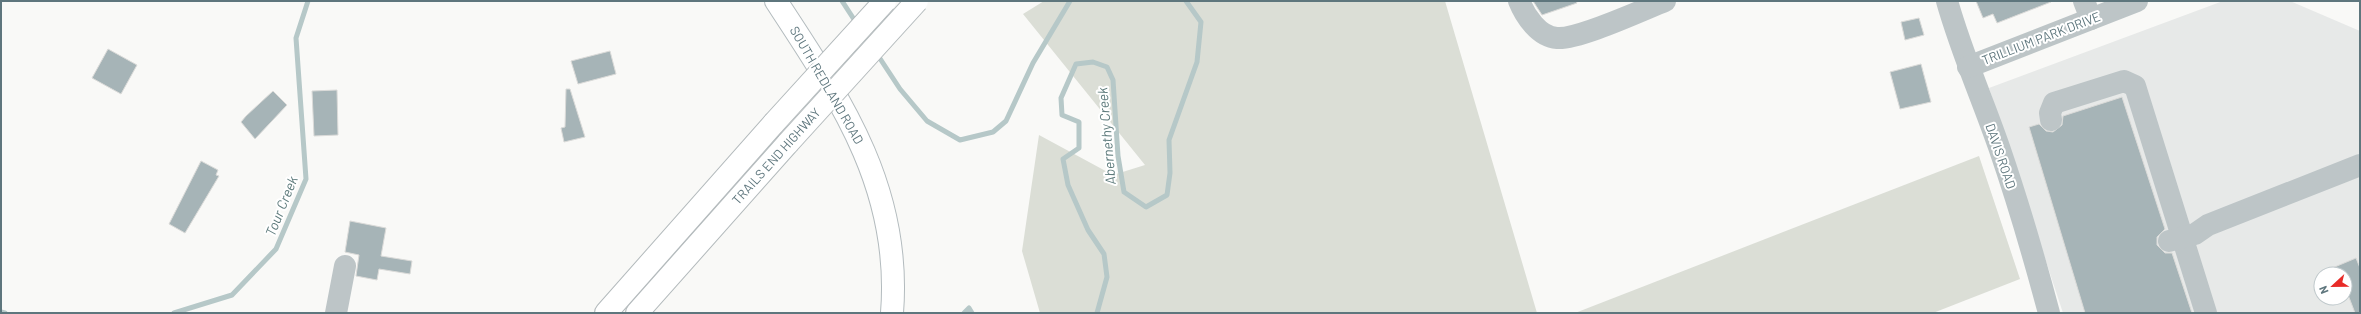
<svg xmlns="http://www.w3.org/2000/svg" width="2361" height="314" viewBox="0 0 2361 314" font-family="Barlow,sans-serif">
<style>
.built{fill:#e7e9e8;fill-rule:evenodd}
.green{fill:#dbded6}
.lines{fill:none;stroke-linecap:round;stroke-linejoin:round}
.stream{stroke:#b6c8c8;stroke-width:5}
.building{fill:#a6b4b7;stroke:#dbdbd9}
.major-casing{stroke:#b3bbbe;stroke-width:24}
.highway-casing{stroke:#b3babc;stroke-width:24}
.minor{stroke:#bdc5c7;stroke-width:22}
.major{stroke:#fff;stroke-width:22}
.highway{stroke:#fff;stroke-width:22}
.highway-bridge-casing{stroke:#b3babc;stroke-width:24;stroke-linecap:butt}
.highway-bridge{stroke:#fff;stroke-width:22}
.labels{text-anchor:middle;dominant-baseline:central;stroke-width:4;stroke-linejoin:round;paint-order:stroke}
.street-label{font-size:13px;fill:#5e767d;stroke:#fff}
.water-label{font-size:14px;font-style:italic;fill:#5e7b7c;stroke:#fff}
</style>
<rect width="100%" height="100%" fill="#f9f9f7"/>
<path class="built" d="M2223,1H2290L2360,31V313H2063L1989,88ZM2321,274H2345V298H2321Z"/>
<g class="green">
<path d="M1044,1H1445L1537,313H1040L1022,251L1039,135L1113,175L1145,165L1023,14Z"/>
<path d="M1979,156L2020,279L1933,313H1575Z"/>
</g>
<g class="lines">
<g class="stream">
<path d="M842,1L857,24"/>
<path d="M877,54L900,89L927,121L960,140L993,132L1006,121L1033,63L1070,1"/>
<path d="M1,312L5,313"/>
<path d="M174,313L232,295L276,249L306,179L296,38L308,1"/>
<path d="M964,313L969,308L972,313"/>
<path d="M1097,313L1107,277L1104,254L1088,230L1068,185L1063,159L1079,148V122L1062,115L1061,98L1076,64L1093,62L1107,67L1113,80L1118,156L1124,192L1146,207L1167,195L1170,173L1169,140L1197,62L1201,22L1186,1"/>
</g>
</g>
<g class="building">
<path d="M1533,1H1576L1577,3L1542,15Z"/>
<path d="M1976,1H2050L2051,2L1997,23L1993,14L1983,18Z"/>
<path d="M1919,18L1924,35L1905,40L1901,22Z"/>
<path d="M108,49L137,65L121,94L92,78Z"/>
<path d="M610,51L616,74L578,84L571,61Z"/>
<path d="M1921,64L1931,102L1900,109L1890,72Z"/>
<path d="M566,89H570L585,137L564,142L561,128L565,127Z"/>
<path d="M337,90L338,135L314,136L312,91Z"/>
<path d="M273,91L287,105L255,139L241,122L246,116Z"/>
<path d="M2122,97L2165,229L2157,237V245L2165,253H2172L2192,313H2085L2029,127L2039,124L2046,131L2053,132L2062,125L2063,116Z"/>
<path d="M201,161L218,170L216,175L219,176L185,233L169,224Z"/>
<path d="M350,221L386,228L381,256L412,261L410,274L379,269L377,280L356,276L359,255L345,252Z"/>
<path d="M2356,258L2360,268V313H2355L2345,287V274H2318Z"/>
</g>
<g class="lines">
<defs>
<path id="major" d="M776,1C841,100 902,189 892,313"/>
<g id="highway">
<path d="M606,313L774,123"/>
<path d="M637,313L788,143"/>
</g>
</defs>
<use href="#major" class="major-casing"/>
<use href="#highway" class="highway-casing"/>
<g class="minor">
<path d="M1519,1C1525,16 1539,37 1557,38C1578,40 1642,10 1665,1"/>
<path d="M1947,1C1961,51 1982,98 1999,147C2018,202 2034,257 2049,313"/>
<path d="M2084,1L2091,19"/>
<path d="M1968,67L2137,1"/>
<path d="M2051,120L2050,113L2054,103L2124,81L2135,86L2206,313"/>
<path d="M2169,241L2195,234L2208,225L2360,165"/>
<path d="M336,313L345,266"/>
</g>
<use href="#major" class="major"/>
<use href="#highway" class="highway"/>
<defs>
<g id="highway-bridge">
<path d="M774,123L885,1"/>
<path d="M788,143L917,1"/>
</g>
</defs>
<use href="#highway-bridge" class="highway-bridge-casing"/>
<use href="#highway-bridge" class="highway-bridge"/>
</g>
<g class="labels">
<g class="street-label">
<text transform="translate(2041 38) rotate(-21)">TRILLIUM PARK DRIVE</text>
<text transform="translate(827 85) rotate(60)">SOUTH REDLAND ROAD</text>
<text transform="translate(776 156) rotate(-48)">TRAILS END HIGHWAY</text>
<text transform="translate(2001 156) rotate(71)">DAVIS ROAD</text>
</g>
<g class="water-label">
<text transform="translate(1106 136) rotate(-95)">Abernethy Creek</text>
<text transform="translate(281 206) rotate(-68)">Tour Creek</text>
</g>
</g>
<rect width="2361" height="314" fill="none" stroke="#5e767d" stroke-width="4"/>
<g transform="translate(2333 286) rotate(248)"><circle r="19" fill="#ffffff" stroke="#bfc8cb"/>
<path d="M0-3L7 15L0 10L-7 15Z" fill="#e82b28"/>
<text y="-6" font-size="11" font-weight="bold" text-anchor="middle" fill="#5e767d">N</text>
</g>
</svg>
